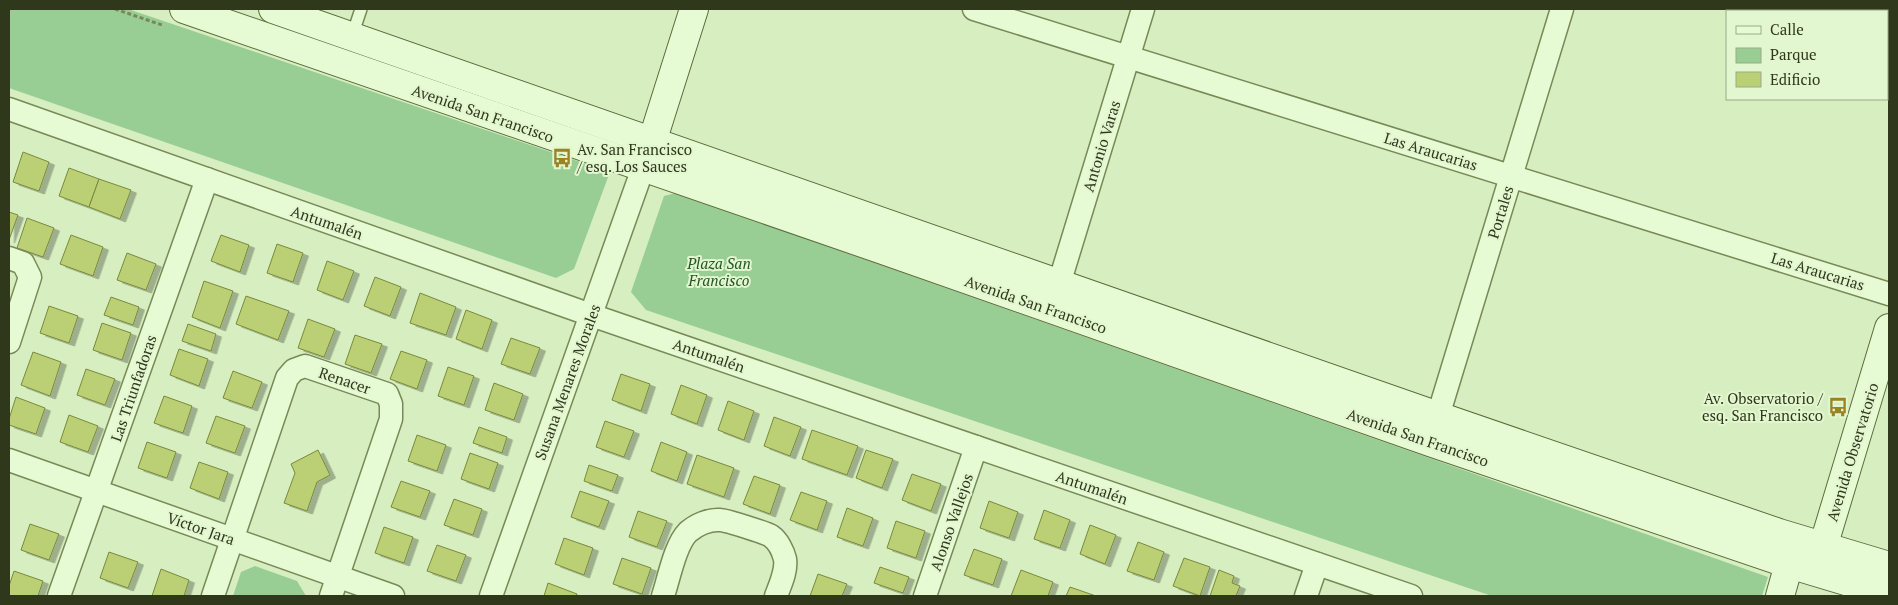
<svg xmlns="http://www.w3.org/2000/svg" width="1898" height="605" viewBox="0 0 1898 605" font-family="'PT Serif',serif">
<style>
.green{fill:#98ce94}
.building{fill:#bbcf74;stroke:#79893c;filter:url(#shadow)}
.lines{fill:none;stroke-linecap:round;stroke-linejoin:round}
.lane-casing{stroke:#788957;stroke-width:14}
.street-casing{stroke:#788957;stroke-width:25}
.secondary-casing{stroke:#5c6b3b;stroke-width:30}
.path{stroke:#788957;stroke-width:3;stroke-dasharray:4 2.5;stroke-linecap:butt}
.lane{stroke:#e6fad3;stroke-width:11}
.street{stroke:#e6fad3;stroke-width:22}
.secondary{stroke:#e6fad3;stroke-width:28}
.labels{text-anchor:middle;dominant-baseline:central;stroke-width:4;stroke-linejoin:round;paint-order:stroke}
.street-label{font-size:15px;fill:#30381c;stroke:#e2f6d0}
.poi-label{font-size:15px;fill:#30381c;stroke:#e2f6d0;text-anchor:start}
.park-label{font-size:15px;font-style:italic;fill:#225525;stroke:#e2f6d0}
</style>
<defs>
<filter id="shadow"><feDropShadow dx="5.5" dy="3" stdDeviation="0" flood-color="#0004"/></filter>
</defs>
<rect width="100%" height="100%" fill="#d7efc0"/>
<g class="green">
<path d="M9,9H128L610,172L574,269L556,278L9,88Z"/>
<path d="M676,193L1768,577L1762,596H1492L646,310L631,292L664,196Z"/>
<path d="M255,566L297,581L306,596H233L241,572Z"/>
</g>
<g class="building">
<path d="M23,152L49,162L39,191L13,182Z"/>
<path d="M69,168L99,179L89,207L59,196Z"/>
<path d="M99,179L131,190L120,219L89,207Z"/>
<path d="M9,212L18,215L9,240Z"/>
<path d="M27,218L54,228L43,257L17,248Z"/>
<path d="M71,235L103,247L93,276L60,264Z"/>
<path d="M221,235L249,245L240,272L211,261Z"/>
<path d="M277,244L303,253L293,282L267,273Z"/>
<path d="M127,253L156,264L146,290L117,280Z"/>
<path d="M327,261L354,271L343,300L317,290Z"/>
<path d="M375,277L401,287L390,316L364,306Z"/>
<path d="M204,281L233,291L220,328L192,317Z"/>
<path d="M420,293L456,307L446,335L410,323Z"/>
<path d="M246,296L289,311L278,340L236,324Z"/>
<path d="M111,297L139,307L133,325L104,315Z"/>
<path d="M49,306L78,316L69,343L40,333Z"/>
<path d="M466,310L492,320L482,349L456,339Z"/>
<path d="M308,319L335,329L324,357L298,348Z"/>
<path d="M102,323L131,333L122,360L93,350Z"/>
<path d="M188,324L216,334L211,351L182,341Z"/>
<path d="M355,335L382,344L371,373L345,364Z"/>
<path d="M511,338L540,348L530,374L501,364Z"/>
<path d="M179,349L208,359L199,386L170,375Z"/>
<path d="M401,351L427,360L417,389L390,379Z"/>
<path d="M33,352L61,362L50,396L21,385Z"/>
<path d="M448,367L474,376L464,405L438,396Z"/>
<path d="M86,369L115,379L105,405L77,395Z"/>
<path d="M233,371L262,382L252,408L223,398Z"/>
<path d="M621,374L650,384L641,411L612,400Z"/>
<path d="M494,383L523,394L514,420L485,410Z"/>
<path d="M681,385L707,395L697,424L671,414Z"/>
<path d="M164,396L192,406L183,433L154,423Z"/>
<path d="M16,397L45,408L36,434L9,425V419Z"/>
<path d="M728,401L754,411L744,440L718,430Z"/>
<path d="M69,415L98,426L88,452L60,442Z"/>
<path d="M216,416L245,426L235,453L206,443Z"/>
<path d="M774,417L801,427L790,456L764,446Z"/>
<path d="M605,421L634,431L624,457L596,447Z"/>
<path d="M479,427L507,437L502,453L473,443Z"/>
<path d="M812,430L858,446L847,475L802,459Z"/>
<path d="M417,435L446,445L437,471L408,461Z"/>
<path d="M147,442L176,452L167,478L138,468Z"/>
<path d="M661,442L687,452L677,481L651,471Z"/>
<path d="M318,450L330,475L317,482L307,511L284,503L295,473L291,464Z"/>
<path d="M866,450L893,459L882,488L856,478Z"/>
<path d="M470,453L498,463L489,489L461,479Z"/>
<path d="M697,455L734,468L724,497L687,484Z"/>
<path d="M199,462L228,472L219,499L190,488Z"/>
<path d="M589,465L618,475L612,491L584,481Z"/>
<path d="M912,474L941,484L931,511L902,500Z"/>
<path d="M754,476L780,485L770,514L743,504Z"/>
<path d="M401,481L430,491L420,517L391,507Z"/>
<path d="M580,491L609,501L599,527L571,517Z"/>
<path d="M801,492L827,501L817,530L790,520Z"/>
<path d="M454,499L482,509L473,535L444,525Z"/>
<path d="M989,501L1018,512L1009,538L980,528Z"/>
<path d="M847,508L873,518L863,546L837,537Z"/>
<path d="M1044,510L1070,520L1060,548L1034,539Z"/>
<path d="M638,511L667,521L657,547L629,537Z"/>
<path d="M896,521L925,531L916,558L887,548Z"/>
<path d="M30,524L59,534L49,560L21,550Z"/>
<path d="M1090,525L1116,535L1105,564L1080,554Z"/>
<path d="M384,527L413,537L404,563L375,553Z"/>
<path d="M564,538L593,548L584,575L555,564Z"/>
<path d="M1138,542L1164,552L1154,580L1127,571Z"/>
<path d="M437,545L466,555L456,581L427,571Z"/>
<path d="M974,549L1002,559L993,585L964,575Z"/>
<path d="M109,552L138,562L128,588L100,578Z"/>
<path d="M622,558L651,568L642,594L613,584Z"/>
<path d="M1184,558L1210,567L1200,596L1173,586Z"/>
<path d="M880,567L909,577L903,593L874,583Z"/>
<path d="M161,569L189,580L184,596H152Z"/>
<path d="M1021,570L1053,582L1048,596H1011Z"/>
<path d="M1219,570L1234,576L1232,583L1240,586L1236,596H1210Z"/>
<path d="M14,571L43,581L38,596H9V586Z"/>
<path d="M818,574L847,584L842,596H810Z"/>
<path d="M548,583L577,594L576,596H544Z"/>
<path d="M1070,587L1096,596H1066Z"/>
</g>
<g class="lines">
<defs>
<path id="lane" d="M352,36L361,9"/>
<g id="street">
<path d="M974,9L1889,294"/>
<path d="M1862,9L1870,11"/>
<path d="M1887,16L1889,17"/>
<path d="M9,109L591,315L1411,596"/>
<path d="M9,258L23,263L30,277L9,342"/>
<path d="M1059,284L1143,9"/>
<path d="M1438,416L1562,9"/>
<path d="M9,460L393,596"/>
<path d="M59,596L207,179"/>
<path d="M213,596L287,378L294,370L305,366L387,394L391,404V419L331,596"/>
<path d="M491,596L643,168"/>
<path d="M663,596C669,578 675,545 688,532C696,525 709,519 720,520C726,520 766,533 771,536C778,541 783,551 785,559C787,571 780,585 776,596"/>
<path d="M925,596L976,447"/>
<path d="M1306,596L1317,564"/>
</g>
<g id="secondary">
<path d="M184,9L883,250L1430,442L1789,564L1889,594"/>
<path d="M273,9L1438,416L1779,533L1889,566"/>
<path d="M652,142L694,9"/>
<path d="M1780,596L1789,564L1823,547L1889,328"/>
</g>
</defs>
<use href="#lane" class="lane-casing"/>
<use href="#street" class="street-casing"/>
<use href="#secondary" class="secondary-casing"/>
<path class="path" d="M115,9L162,25"/>
<use href="#lane" class="lane"/>
<use href="#street" class="street"/>
<use href="#secondary" class="secondary"/>
</g>
<defs>
<symbol id="bus-bare" viewBox="-9 -9 18 18"><path d="M-5-6H5V4H4V6H2V4H-2V6H-4V4H-5ZM-3.5-4V0h7V-4ZM-3.5 1.2v1.5H-2V1.2ZM2 1.2v1.5H3.5V1.2Z" fill="#9a8225" stroke="#e2f6d0" stroke-width="2.5" paint-order="stroke"/></symbol>
</defs>
<g fill-rule="evenodd">
<use href="#bus-bare" x="548" y="144" width="28" height="28"/>
<use href="#bus-bare" x="1824" y="393" width="28" height="28"/>
</g>
<g class="labels">
<g class="street-label">
<text transform="translate(483 113) rotate(19)">Avenida San Francisco</text>
<text transform="translate(1101 146) rotate(-73)">Antonio Varas</text>
<text transform="translate(1431 151) rotate(17)">Las Araucarias</text>
<text transform="translate(1500 212) rotate(-73)">Portales</text>
<text transform="translate(327 222) rotate(19)">Antumalén</text>
<text transform="translate(1818 271) rotate(17)">Las Araucarias</text>
<text transform="translate(1036 304) rotate(19)">Avenida San Francisco</text>
<text transform="translate(709 355) rotate(19)">Antumalén</text>
<text transform="translate(345 380) rotate(19)">Renacer</text>
<text transform="translate(567 382) rotate(-70)">Susana Menares Morales</text>
<text transform="translate(133 388) rotate(-71)">Las Triunfadoras</text>
<text transform="translate(1418 437) rotate(19)">Avenida San Francisco</text>
<text transform="translate(1852 452) rotate(-73)">Avenida Observatorio</text>
<text transform="translate(1092 487) rotate(19)">Antumalén</text>
<text transform="translate(951 522) rotate(-71)">Alonso Vallejos</text>
<text transform="translate(201 528) rotate(19)">Víctor Jara</text>
</g>
<g class="poi-label">
<text x="577" y="149">Av. San Francisco<tspan x="577" dy="17">/ esq. Los Sauces</tspan></text>
<text x="1823" y="398" text-anchor="end">Av. Observatorio /<tspan x="1823" dy="17">esq. San Francisco</tspan></text>
</g>
<g class="park-label">
<text x="719" y="263">Plaza San<tspan x="719" dy="17">Francisco</tspan></text>
</g>
</g>
<rect width="1898" height="605" fill="none" stroke="#30381c" stroke-width="20"/>
<rect x="1726" y="10" width="162" height="90" fill="#e2f6d0" stroke="#9baa88"/>
<rect x="1736" y="26" width="25" height="8" fill="#e6fad3" stroke="#9baa88"/>
<text x="1770" y="35" font-size="15" fill="#30381c">Calle</text>
<rect x="1736" y="48" width="25" height="15" fill="#98ce94" stroke="#9baa88"/>
<text x="1770" y="60" font-size="15" fill="#30381c">Parque</text>
<rect x="1736" y="72" width="25" height="15" fill="#bbcf74" stroke="#9baa88"/>
<text x="1770" y="85" font-size="15" fill="#30381c">Edificio</text>
</svg>
